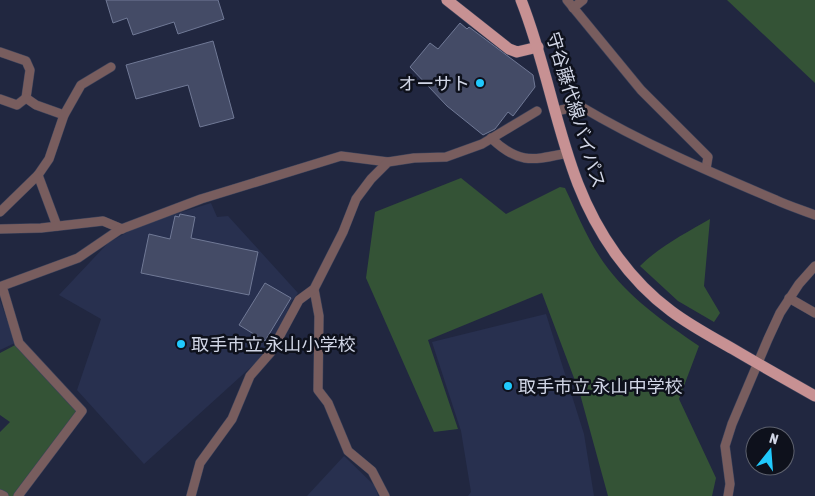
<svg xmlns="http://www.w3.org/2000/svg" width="815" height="496" viewBox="0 0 815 496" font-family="'Asap Condensed','Noto Sans JP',sans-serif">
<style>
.built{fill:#28304f}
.green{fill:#345336}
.building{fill:#444b66;stroke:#707996}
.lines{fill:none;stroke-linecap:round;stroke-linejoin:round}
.minor-casing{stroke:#3d435b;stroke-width:10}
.major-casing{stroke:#3d435b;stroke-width:12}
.minor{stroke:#785d5e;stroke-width:9}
.major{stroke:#c79193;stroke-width:11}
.poi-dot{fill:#20c9fd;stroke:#0e111c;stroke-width:2}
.labels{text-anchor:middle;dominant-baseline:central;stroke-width:5;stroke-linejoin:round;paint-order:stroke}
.poi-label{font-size:18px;fill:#d1d6e6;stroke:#0e111c;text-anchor:start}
.street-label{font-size:18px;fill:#d1d6e6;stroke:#0e111c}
</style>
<rect width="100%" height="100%" fill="#212740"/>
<g class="built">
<path d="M211,203L217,217L228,216L298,293L291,302L279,331L262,357L144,464L77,390L101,319L59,295L108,243L140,225Z"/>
<path d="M0,300L15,343L0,350Z"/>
<path d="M546,314L584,434L594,496H468L471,492L461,431L432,342Z"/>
<path d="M344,456L375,486L378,496H307Z"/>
</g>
<g class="green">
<path d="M727,0H815V83Z"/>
<path d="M461,178L506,214L560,187L565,188C577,213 587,239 604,263C628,297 664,322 699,346L679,399L716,478L712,496H608L580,394L542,293L428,340L458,429L434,432L366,278L375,212Z"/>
<path d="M710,219L704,286L720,313L714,322L678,301L640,266C660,246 686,233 710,219Z"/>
<path d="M19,343L82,411L18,496H4L0,494V432L10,422L0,415V353Z"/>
</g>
<g class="building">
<path d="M106,0H218L224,19L178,34L174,22L133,35L127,18L113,23Z"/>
<path d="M460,23L467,29L469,27L533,75L535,87L513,116L508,112L495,129L483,135L447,106L410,67L430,43L438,49Z"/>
<path d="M213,41L234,118L200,127L188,85L136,99L126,65Z"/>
<path d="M180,214L195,217L191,238L258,252L249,295L141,273L149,234L170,239L175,216L179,217Z"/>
<path d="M265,283L291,298L265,341L239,325Z"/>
</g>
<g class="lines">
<defs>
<g id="minor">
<path d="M567,0L641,90L708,157L706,169"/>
<path d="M573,8L583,0"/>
<path d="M0,52L26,61L30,70L26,98L36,105L64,115"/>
<path d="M0,99L17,105L26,98"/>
<path d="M556,111L580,106C642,143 710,172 776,200C789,206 802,210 815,215"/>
<path d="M491,138C519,165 533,160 568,153"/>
<path d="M38,175L49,159L64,115L81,85L111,67"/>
<path d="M0,212L38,175L57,226"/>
<path d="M0,229L41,228L103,221L122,229"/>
<path d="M314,289L319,316L318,390L328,403L348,451L372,471L385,496"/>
<path d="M789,298L815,313"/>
<path d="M0,494L4,496"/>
<path d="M18,496L82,411L19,343L2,286L78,258L119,230L201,199L341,156L388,162"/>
<path d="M191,496L200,463L232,419L250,376L271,352L299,300L314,289L343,232L356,199L371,179L388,162L414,158L446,157L482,144L537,111"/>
<path d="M728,496L730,484L725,446L732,424L768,339L780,313L799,284L815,266"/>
</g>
<g id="major">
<path d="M447,0L509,49L517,52L538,47"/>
<path d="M521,0C545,60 555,125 578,184C597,233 629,280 671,311C691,326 712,337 733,349C760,365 787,380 815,396"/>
</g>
</defs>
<use href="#minor" class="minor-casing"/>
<use href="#major" class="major-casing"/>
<use href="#minor" class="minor"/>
<use href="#major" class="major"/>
</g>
<g class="poi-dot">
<circle cx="480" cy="83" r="5"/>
<circle cx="181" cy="344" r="5"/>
<circle cx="508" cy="386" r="5"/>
</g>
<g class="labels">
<g class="poi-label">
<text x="470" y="83" text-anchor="end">オーサト</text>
<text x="191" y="344">取手市立 永山小学校</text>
<text x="518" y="386">取手市立 永山中学校</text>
</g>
<g class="street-label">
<text transform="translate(576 110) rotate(73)">守谷藤代線バイパス</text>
</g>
</g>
<g transform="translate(770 451) rotate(17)"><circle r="24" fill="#0e111c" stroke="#5c606d"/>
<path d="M0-4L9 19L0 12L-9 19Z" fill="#20c9fd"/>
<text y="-8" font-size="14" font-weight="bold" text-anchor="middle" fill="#d1d6e6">N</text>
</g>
</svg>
